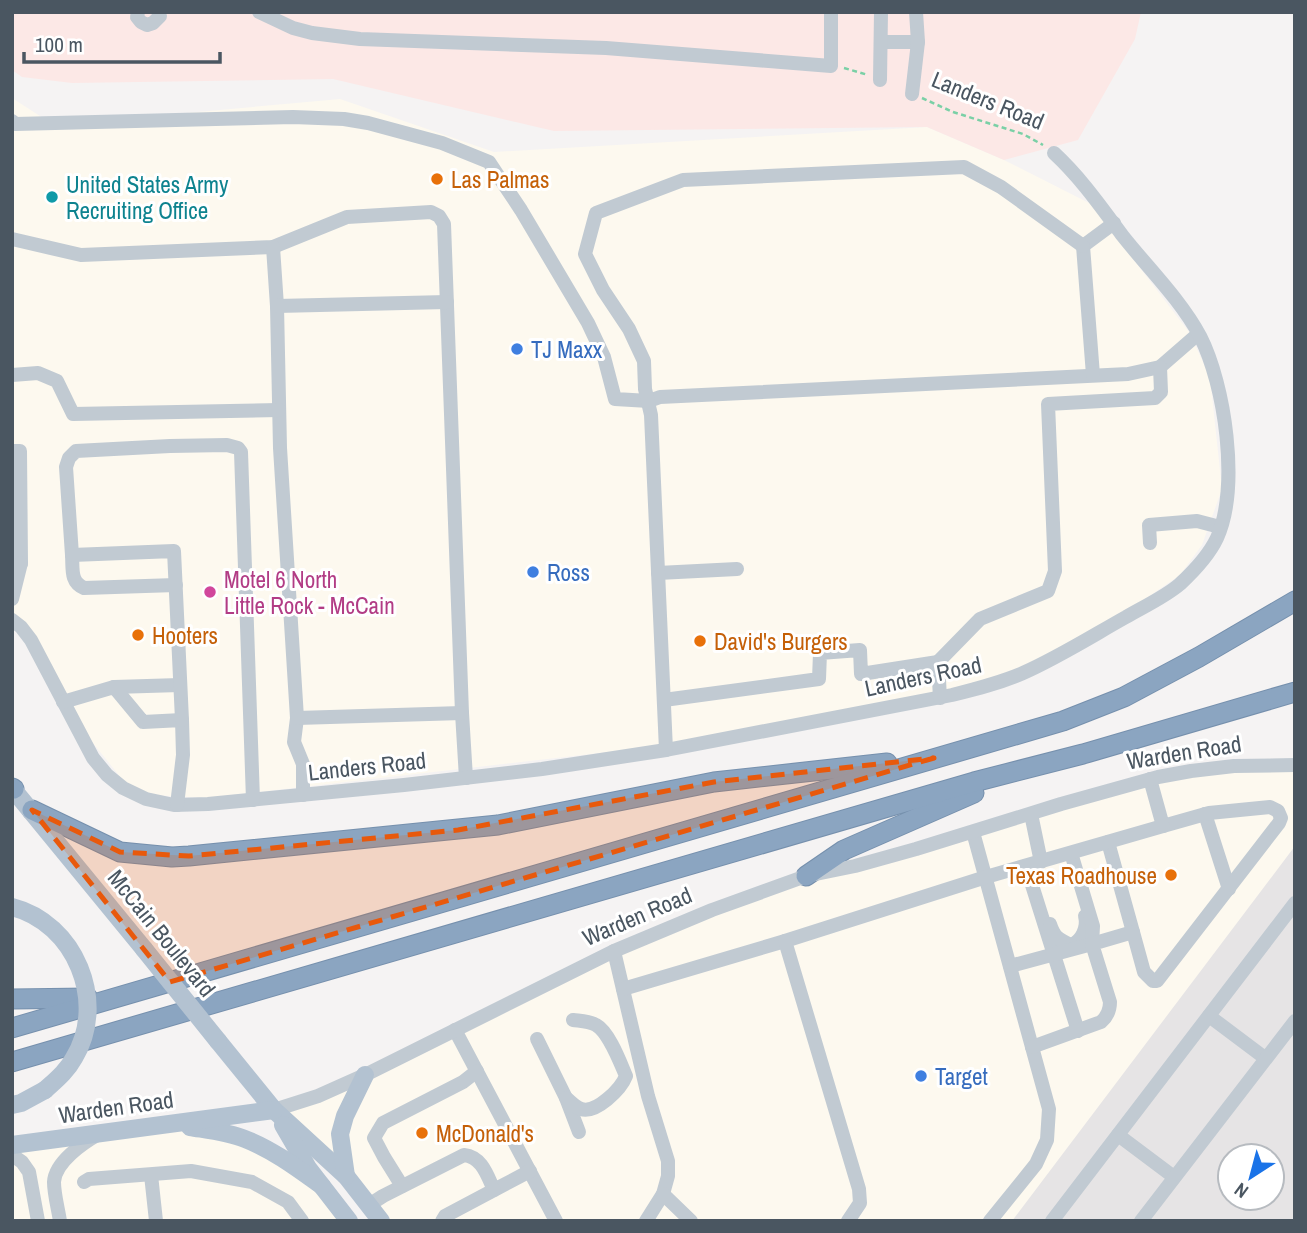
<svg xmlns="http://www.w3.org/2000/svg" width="1307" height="1233" viewBox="0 0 1307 1233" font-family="'Archivo Narrow',sans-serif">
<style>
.commercial{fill:#fdf9ef}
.education{fill:#e6e4e5;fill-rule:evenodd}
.medical{fill:#fce8e6}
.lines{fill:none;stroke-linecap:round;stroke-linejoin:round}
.highway-casing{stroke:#7690ad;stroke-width:21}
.path{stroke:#7ad0a6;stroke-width:2.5;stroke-dasharray:5 3.5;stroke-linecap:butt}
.minor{stroke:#c1cad2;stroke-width:14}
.major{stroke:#b3c2d1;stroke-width:18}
.highway{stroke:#8ba5c1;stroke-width:19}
.major-bridge{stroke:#b3c2d1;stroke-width:18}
.marked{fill:#e8590c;fill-opacity:0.2;stroke:#e8590c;stroke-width:5;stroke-dasharray:14 9;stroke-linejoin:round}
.food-dot{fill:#e8710a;stroke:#fff;stroke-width:2.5}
.culture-dot{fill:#0f9aa8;stroke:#fff;stroke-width:2.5}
.shop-dot{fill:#3f7fe0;stroke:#fff;stroke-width:2.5}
.hotel-dot{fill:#d1479c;stroke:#fff;stroke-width:2.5}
.labels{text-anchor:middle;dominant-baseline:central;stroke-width:6;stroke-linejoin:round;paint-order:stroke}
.street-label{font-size:23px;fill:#4a5661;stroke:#fff}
.food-label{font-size:23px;fill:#c56008;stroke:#fff;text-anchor:start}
.culture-label{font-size:23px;fill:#0d838f;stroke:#fff;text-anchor:start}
.shop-label{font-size:23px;fill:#366cbe;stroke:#fff;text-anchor:start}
.hotel-label{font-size:23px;fill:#b23c85;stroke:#fff;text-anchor:start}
</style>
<rect width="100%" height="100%" fill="#f5f3f3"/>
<g class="commercial">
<path d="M12,98L54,125L340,99L494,152L927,127L1004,160L1091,204L1189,332L1210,377L1222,489L1202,545L1180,575L1145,599L1016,674L957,689L643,748L206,798L134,794L68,712L12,619Z"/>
<path d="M1234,766L1295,769V848L1017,1221H381L274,1110L648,936L855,866L1133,783Z"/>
<path d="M173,1124L308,1168L349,1221H12V1145Z"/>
</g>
<path class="education" d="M1295,846V1221H1012ZM1230,1156H1272V1198H1230Z"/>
<path class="medical" d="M12,12H1141L1135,39L1078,140L1004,160L927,127L554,131L333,79L72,83L22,77L12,70Z"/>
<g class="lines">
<defs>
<g id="highway">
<path d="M12,788L14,789"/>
<path d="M32,810L120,852L172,857L189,856L498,825L714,782L887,763"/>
<path d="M806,876L844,850L974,793"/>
<path d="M12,999L88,998"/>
<path d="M12,1028L1063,721L1124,697L1199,657L1295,601"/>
<path d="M12,1062L974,782L1083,754L1295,692"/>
</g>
</defs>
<use href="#highway" class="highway-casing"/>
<g class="path">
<path d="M844,68L868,75"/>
<path d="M922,98L953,112L1023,134L1043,145"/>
</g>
<g class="minor">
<path d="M138,12L137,17L141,22L147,25L153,23L160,16"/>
<path d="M259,12L293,28L312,33L360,39L606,48L831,66V12"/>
<path d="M881,42H918"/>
<path d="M880,80L881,12"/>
<path d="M912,94L918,42L916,12"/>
<path d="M12,121L15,124L293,117L344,119L368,123L442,143L489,162L521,210L588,323L604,357L615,399L649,401L660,397L1128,374L1160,367L1198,334"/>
<path d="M12,239L81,255L273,247L347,217L431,212L439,216L444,224L462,713L466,778"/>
<path d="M273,247L277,306L280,448L297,718L294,742L303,764V795"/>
<path d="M277,306L447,302"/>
<path d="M12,375L38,373L57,381L73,414L279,410"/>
<path d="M1093,375L1083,246L1114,223"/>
<path d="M12,451H20L21,563L12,565"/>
<path d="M1150,543L1149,525L1197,521L1220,527"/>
<path d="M72,555C73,569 70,582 84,588L176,585"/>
<path d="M658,573L737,569"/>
<path d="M12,599L21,563"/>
<path d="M12,620L21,627L31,640L93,758L107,775L123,788L146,799L174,805L208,804L404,785L542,769L666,750L952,695C976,689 1000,683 1023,673C1059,657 1092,636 1126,617C1143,607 1165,597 1180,584C1194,571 1209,555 1217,538C1240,487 1225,385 1200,336C1180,299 1148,268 1122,235C1101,207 1081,178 1054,153"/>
<path d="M114,687L180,685"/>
<path d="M940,698L938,662L980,619L1048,591L1055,571L1048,404L1155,398L1161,392L1160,367"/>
<path d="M664,700L819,679L820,653L860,650L861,674L938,662"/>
<path d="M63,702L114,687L143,722L182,720L183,755L177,805"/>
<path d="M297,718L462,713"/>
<path d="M182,720L174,551L72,555L66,467L69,458L76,451L170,446L227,445L238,448L241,452L253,800"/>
<path d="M666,750L651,415L645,389L644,361L629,329L603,290L585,254L596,213L683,180L964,167L1001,187L1083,246"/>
<path d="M1031,814L1041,862"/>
<path d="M1205,814L1229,889"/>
<path d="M973,832L1049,1109L1047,1140L1036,1164L990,1221"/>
<path d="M1108,842L1133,932"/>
<path d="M1026,866L1078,1031"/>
<path d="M1050,924C1054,937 1059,940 1071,945C1082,941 1088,927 1085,916"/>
<path d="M614,951L648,1096L668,1161V1176L663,1194L646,1221"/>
<path d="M1010,966L1092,944L1093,926L1071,853"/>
<path d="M623,989L785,941"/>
<path d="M1209,1016L1265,1058"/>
<path d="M455,1030L556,1221"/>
<path d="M537,1039L566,1098L579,1132"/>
<path d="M1032,1047L1101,1022C1108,1016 1110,1010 1110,1002L1092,944L1133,932L1144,972L1153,981H1157L1279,823L1281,818L1278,811L1270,807L1209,813L1163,826L1150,779"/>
<path d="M566,1098C571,1102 575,1107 581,1109C596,1114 621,1089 626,1076C620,1062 609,1032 596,1025C589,1021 580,1021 573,1020"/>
<path d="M274,1110L318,1096L365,1075L614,951L712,910L806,876L855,866L916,849L1061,804L1158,777L1191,771L1234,766L1295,765"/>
<path d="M1118,1135L1174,1177"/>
<path d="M12,1155L22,1162L29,1172L38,1221"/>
<path d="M151,1175L156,1221"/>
<path d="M84,1182L89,1179L191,1171L252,1182L288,1202L302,1221"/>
<path d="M402,1186L384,1157L374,1138L383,1123L463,1082L477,1071"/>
<path d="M663,1194L691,1221"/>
<path d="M369,1205L383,1196L464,1155C482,1157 487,1175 494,1190L530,1171"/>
<path d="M60,1221C58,1208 54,1194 54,1182C55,1162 83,1143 99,1134"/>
<path d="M442,1221L445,1216L494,1190"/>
<path d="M848,1221L860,1203L859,1189L785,941L986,877L1163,826"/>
<path d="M1052,1221L1295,903"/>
<path d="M1141,1221L1295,1021"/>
</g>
<g class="major">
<path d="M12,788L144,949"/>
<path d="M218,1041L274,1110L346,1176L381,1221"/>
<path d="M12,1105L21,1103L45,1090"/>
<path d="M283,1125L308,1168L349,1221"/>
<path d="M190,1127C208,1130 228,1132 245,1139C273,1150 297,1168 322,1186"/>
<path d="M12,1145L274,1110"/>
<path d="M346,1176L340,1134L345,1116L365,1075"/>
</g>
<use href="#highway" class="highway"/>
<g class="major-bridge">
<path d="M12,907C75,923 108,1002 74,1058C67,1071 56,1080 45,1090"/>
<path d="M144,949L218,1041"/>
</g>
</g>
<path class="marked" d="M934,758L170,982L32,810L120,852L189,856L458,830L714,782Z"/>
<g class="food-dot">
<circle cx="437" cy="179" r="7"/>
<circle cx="138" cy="635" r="7"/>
<circle cx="700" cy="641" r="7"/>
<circle cx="1171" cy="875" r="7"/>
<circle cx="422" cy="1133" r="7"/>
</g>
<circle class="culture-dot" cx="52" cy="197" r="7"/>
<g class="shop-dot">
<circle cx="517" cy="349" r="7"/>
<circle cx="533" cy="572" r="7"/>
<circle cx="921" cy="1076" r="7"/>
</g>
<circle class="hotel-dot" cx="210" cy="592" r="7"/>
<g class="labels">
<g class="street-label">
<text transform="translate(988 100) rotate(22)">Landers Road</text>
<text transform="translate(923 676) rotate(-12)">Landers Road</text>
<text transform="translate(1184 752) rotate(-9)">Warden Road</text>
<text transform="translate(367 766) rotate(-6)">Landers Road</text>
<text transform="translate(637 916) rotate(-23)">Warden Road</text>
<text transform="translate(162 933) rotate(51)">McCain Boulevard</text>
<text transform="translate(116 1107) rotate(-8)">Warden Road</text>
</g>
<g class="food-label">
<text x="451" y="179">Las Palmas</text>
<text x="152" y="635">Hooters</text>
<text x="714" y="641">David's Burgers</text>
<text x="1157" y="875" text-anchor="end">Texas Roadhouse</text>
<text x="436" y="1133">McDonald's</text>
</g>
<g class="culture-label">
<text x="66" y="184">United States Army<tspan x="66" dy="26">Recruiting Office</tspan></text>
</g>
<g class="shop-label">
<text x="531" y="349">TJ Maxx</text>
<text x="547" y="572">Ross</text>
<text x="935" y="1076">Target</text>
</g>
<g class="hotel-label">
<text x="224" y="579">Motel 6 North<tspan x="224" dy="26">Little Rock - McCain</tspan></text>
</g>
</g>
<rect width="1307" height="1233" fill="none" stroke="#4a5661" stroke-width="28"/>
<g transform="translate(1251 1177) rotate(216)"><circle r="33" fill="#ffffff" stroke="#b7bbc0" stroke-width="2"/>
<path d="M0-5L12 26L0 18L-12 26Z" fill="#1a73e8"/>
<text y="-10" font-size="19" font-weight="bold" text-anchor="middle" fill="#4a5661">N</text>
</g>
<path d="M24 52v10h196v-10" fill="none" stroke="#4a5661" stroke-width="3.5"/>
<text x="35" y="52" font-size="21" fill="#4a5661" stroke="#ffffff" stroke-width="5" paint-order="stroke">100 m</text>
</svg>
